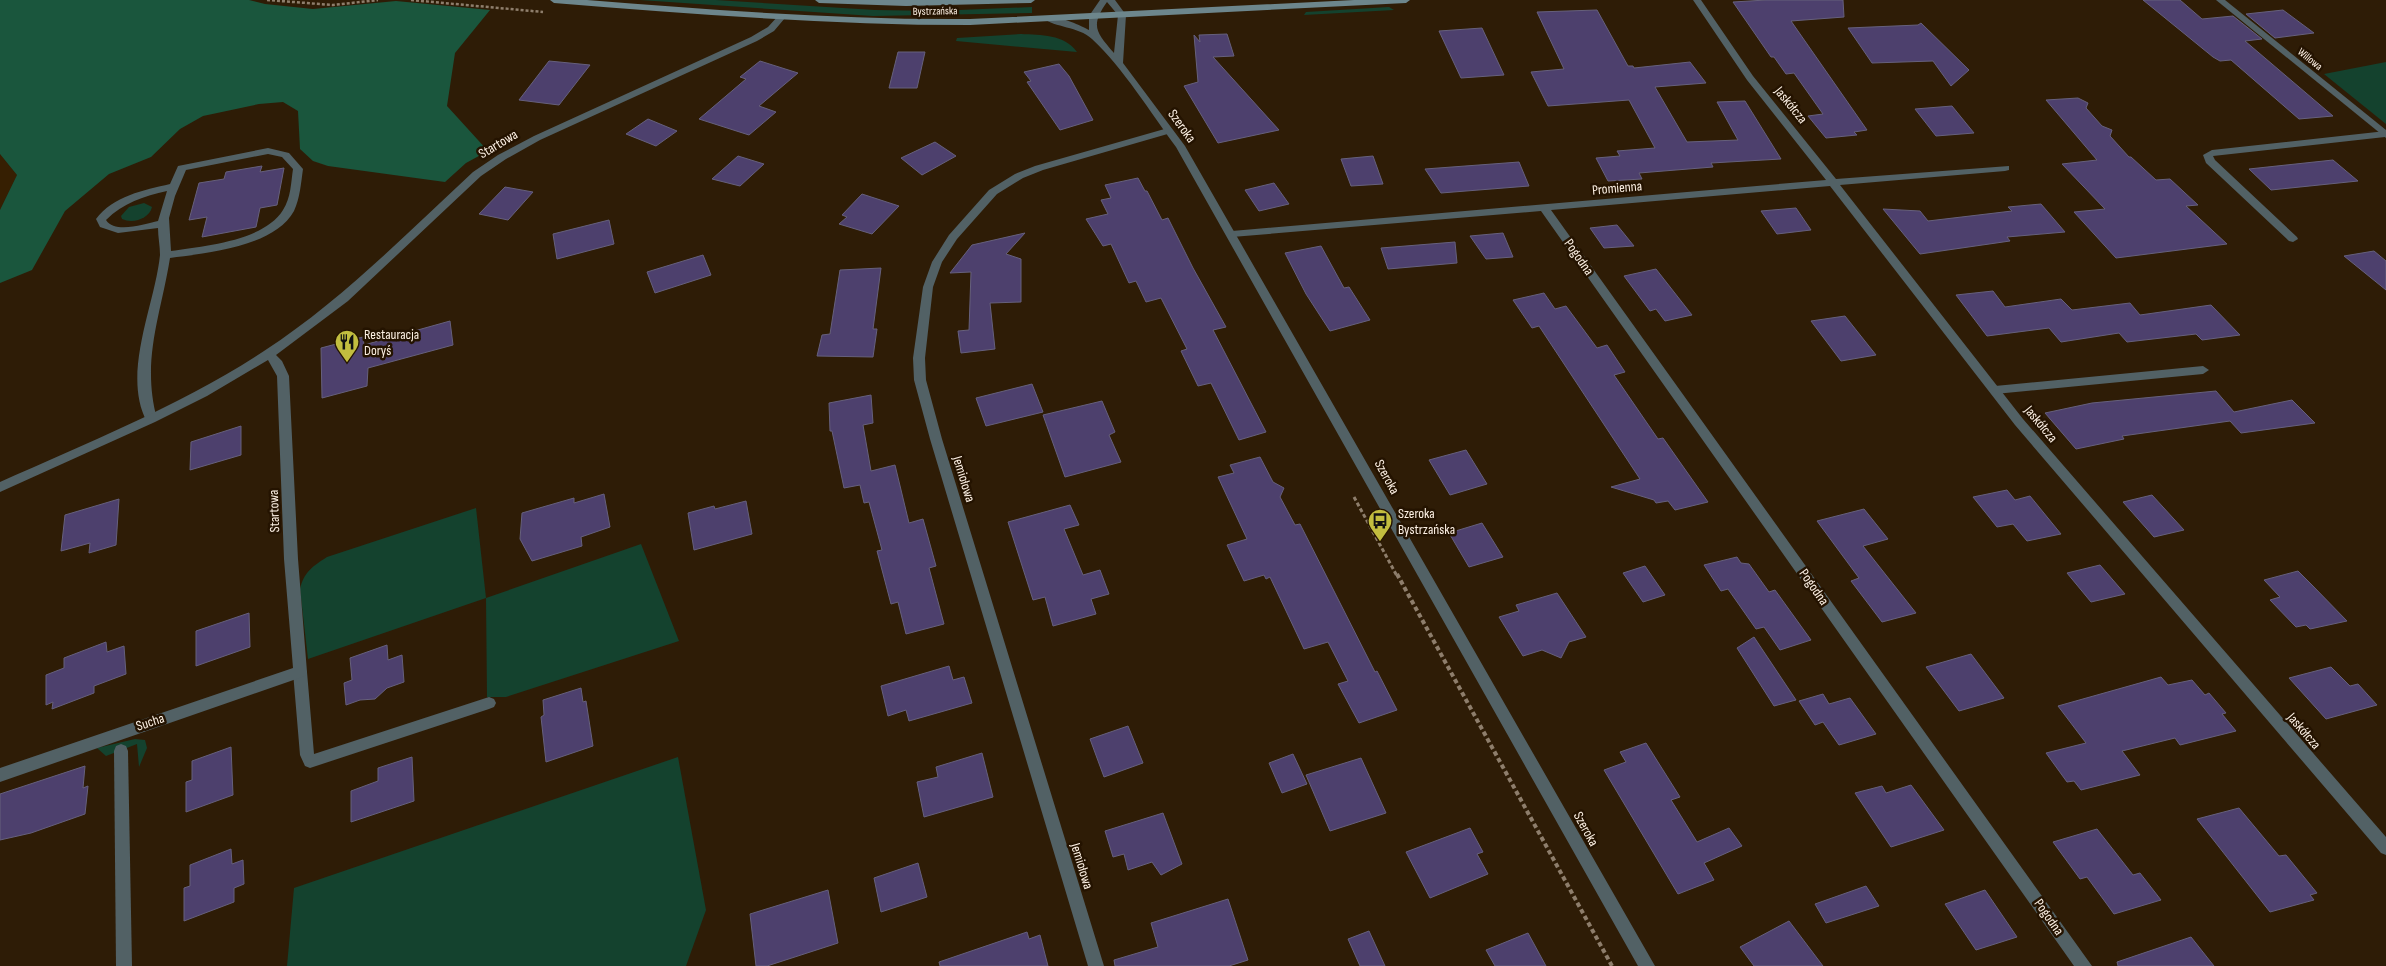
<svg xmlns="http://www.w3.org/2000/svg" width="2386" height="966" viewBox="0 0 2386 966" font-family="'Sofia Sans Condensed',sans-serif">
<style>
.built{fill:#361f02}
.green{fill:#14422e}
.forest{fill:#1a563d}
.building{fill:#4d406d;stroke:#66607c}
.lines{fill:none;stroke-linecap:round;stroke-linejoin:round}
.path-far2{stroke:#8e7e6c;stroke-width:2.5;stroke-dasharray:3 2;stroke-linecap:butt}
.path-far1{stroke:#8e7e6c;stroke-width:3;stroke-dasharray:4 2.5;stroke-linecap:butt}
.path{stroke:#8e7e6c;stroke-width:4;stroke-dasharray:4.5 3;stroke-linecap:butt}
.service{fill:#526165;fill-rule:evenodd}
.minor{fill:#526165;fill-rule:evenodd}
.tertiary{fill:#526165;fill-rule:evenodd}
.secondary{fill:#6d868c;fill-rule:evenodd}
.labels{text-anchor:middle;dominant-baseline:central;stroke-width:5;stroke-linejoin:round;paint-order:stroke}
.far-street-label{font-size:11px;fill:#fef2e5;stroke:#241300}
.street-label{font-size:14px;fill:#fef2e5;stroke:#241300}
.poi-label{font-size:14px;fill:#fef2e5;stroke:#241300;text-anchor:start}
</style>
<rect width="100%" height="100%" fill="#2e1c06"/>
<path class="built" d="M0,154L17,175L0,210Z"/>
<g class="green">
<path d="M640,0H716L875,10L935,11L1032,7V13L873,16Z"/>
<path d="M1389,7L1394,10L1304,15L1306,12Z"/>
<path d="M1021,34C1041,35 1064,34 1077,52L956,41L957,38Z"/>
<path d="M2386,62V124L2324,74Z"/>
<path d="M144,203L152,207C149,219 133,224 122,219L121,216L129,207Z"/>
<path d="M476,508L486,598L641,544L679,641L506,697H487L486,598L308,659L300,589C304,572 313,566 327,557Z"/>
<path d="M135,739L145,740L147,748L139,767L137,744L106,756L97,748Z"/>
<path d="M678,757L706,910L686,966H287L294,888Z"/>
</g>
<path class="forest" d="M0,0H249L265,4L313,9L396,1L490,10L455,53L447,106L488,151L466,163L445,182L328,166L313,161L300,149L298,111L283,102L259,104L203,116L180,129L151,157L109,174L65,211L32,270L0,283V210L17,175L0,154Z"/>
<g class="building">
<path d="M1766,0H1843L1844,17L1791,21L1867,130L1854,132L1857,135L1826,138L1808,116L1823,114L1794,73L1786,74L1774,57H1771L1733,2Z"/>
<path d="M2143,0H2180L2202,19L2233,16L2262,39L2245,41L2333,116L2299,119L2231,60L2220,61L2213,57Z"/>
<path d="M1597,10L1628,66H1633L1634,68L1690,62L1706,83L1655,87L1687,142L1738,140L1717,102L1745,101L1781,159L1711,163L1713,167L1639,173L1642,179L1608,181L1596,158L1620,156L1617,151L1655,148L1629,100L1548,106L1531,72L1564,69L1537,12Z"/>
<path d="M2283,10L2314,33L2275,38L2246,14Z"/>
<path d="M1921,23L1969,70L1951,86L1933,61L1872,63L1848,28L1918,25Z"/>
<path d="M1482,28L1504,75L1461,78L1439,31Z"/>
<path d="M1227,34L1234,56L1213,57L1279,130L1218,143L1184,86L1198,82L1194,35L1200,42L1199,35Z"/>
<path d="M898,52H925L917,88H889Z"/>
<path d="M549,61L590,65L559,105L519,100Z"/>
<path d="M760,61L798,73L759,106L776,112L749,135L699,119L746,79L740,77Z"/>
<path d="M1059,64L1069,76L1093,120L1060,130L1027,82L1031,81L1024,72Z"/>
<path d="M2078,98L2088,103L2086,108L2102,126L2112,130L2110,136L2129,157H2131L2156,180L2170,179L2198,205L2186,206L2227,244L2116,258L2074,212L2105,209L2062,164L2097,160L2046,100Z"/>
<path d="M1952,106L1974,133L1936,136L1915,109Z"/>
<path d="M648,119L677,131L656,146L626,134Z"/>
<path d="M935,142L956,156L922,175L901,158Z"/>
<path d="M738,156L764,164L740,186L712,179Z"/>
<path d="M1373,156L1383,184L1351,186L1341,159Z"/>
<path d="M2333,160L2358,181L2271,190L2249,169Z"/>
<path d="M1519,162L1529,186L1441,193L1425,169Z"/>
<path d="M262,166L260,172L284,168L277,205L260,208L256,227L202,237L207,217L189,220L199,183L224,179L226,172Z"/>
<path d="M1138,178L1145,191H1147L1162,220L1168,218L1193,268L1226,327L1213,330L1266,432L1239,440L1211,383L1198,386L1181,351L1187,349L1161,298L1146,302L1136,281L1129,283L1111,244L1103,246L1086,219L1108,214L1101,200L1111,198L1105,185Z"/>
<path d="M1274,183L1289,204L1259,211L1245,190Z"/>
<path d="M505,187L533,192L508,220L479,214Z"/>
<path d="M862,194L899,206L872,234L839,224L847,217L842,215Z"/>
<path d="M2041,204L2065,232L2007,237L2010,241L1920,254L1883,209L1920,211L1928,221L2012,211L2008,207Z"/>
<path d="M1796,208L1811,230L1777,234L1761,211Z"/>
<path d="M609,220L614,244L557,259L553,234Z"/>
<path d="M1617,225L1634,246L1604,248L1590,228Z"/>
<path d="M1025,233L1006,254L1021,259V302L990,303L995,349L961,353L958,331L969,330L971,272L950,273L972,245Z"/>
<path d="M1503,233L1513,257L1486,259L1470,236Z"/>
<path d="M1455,242L1457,263L1388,269L1381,248Z"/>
<path d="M1321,246L1344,288L1349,287L1370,320L1330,331L1306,294L1285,253Z"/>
<path d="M2374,251L2386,261V290L2344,256Z"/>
<path d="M703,255L711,275L655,293L647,272Z"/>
<path d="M881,268L873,329H877L873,357L817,356L822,335L830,334L840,270Z"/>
<path d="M1656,269L1692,315L1665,321L1656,309L1650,311L1624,276Z"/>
<path d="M1993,291L2005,307L2061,299L2072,310L2130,303L2140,315L2211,305L2240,335L2202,340L2196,334L2127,342L2119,333L2061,342L2049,328L1987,336L1956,295Z"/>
<path d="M1544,293L1555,309L1566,306L1597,348L1607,345L1625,372L1614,375L1658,439L1663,438L1708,502L1675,510L1668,501L1656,503L1654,500L1611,487L1640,479L1539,326L1532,328L1513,300Z"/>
<path d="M1845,316L1876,355L1841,361L1811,321Z"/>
<path d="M450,321L453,345L368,368L367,386L322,398L321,348L363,337L364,345Z"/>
<path d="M1032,384L1043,412L986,426L976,398Z"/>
<path d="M2216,391L2234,412L2292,400L2315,423L2241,433L2230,421L2122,436L2124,439L2076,449L2045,413L2092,403Z"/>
<path d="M871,395L873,423L863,425L871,471L895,465L909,523L923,519L936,566L929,568L944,624L906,634L898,602L891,604L877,551L882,550L869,502L864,503L860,485L844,488L832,431H830L829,403Z"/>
<path d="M1102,401L1115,432L1109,435L1121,462L1065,477L1043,415Z"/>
<path d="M241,426V455L190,470L191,442Z"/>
<path d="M1466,450L1487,484L1450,495L1429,460Z"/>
<path d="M1260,457L1273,482L1284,488L1280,497L1295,525L1300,524L1375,672L1377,671L1397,710L1359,723L1338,684L1348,681L1328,642L1304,649L1270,577L1266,579L1264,575L1244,581L1227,545L1247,539L1218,477L1234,473L1230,465Z"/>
<path d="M2007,490L2015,500L2030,496L2061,534L2027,541L2013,524L1997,527L1973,497Z"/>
<path d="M604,494L610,527L581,537L582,546L532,561L520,539L522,513L574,498V503Z"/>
<path d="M2152,495L2184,530L2154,537L2123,502Z"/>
<path d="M119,499L116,545L89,553L90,543L61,551L65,515Z"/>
<path d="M746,501L752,534L694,550L688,513L714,506L715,509Z"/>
<path d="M1070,505L1079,525L1064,529L1083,575L1100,570L1109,594L1091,599L1096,614L1053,626L1045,597L1033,600L1008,522Z"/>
<path d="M1864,509L1888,539L1863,546L1916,613L1882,622L1851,581L1859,578L1817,521Z"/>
<path d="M1482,523L1503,557L1469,567L1449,533Z"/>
<path d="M1737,557L1741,563L1749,564L1769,592L1775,590L1811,640L1780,650L1764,627L1756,629L1728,589L1721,591L1704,565Z"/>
<path d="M2100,565L2125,594L2091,602L2067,573Z"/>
<path d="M1645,566L1665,595L1643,602L1623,573Z"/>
<path d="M2298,571L2312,585L2347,621L2310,629L2306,625L2296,627L2270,600L2280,597L2264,580Z"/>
<path d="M1557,593L1586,637L1569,642L1561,658L1542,650L1523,656L1499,617L1519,611L1516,605Z"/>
<path d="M249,613L250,647L196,666V631Z"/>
<path d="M1754,637L1796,700L1774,706L1737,648Z"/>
<path d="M106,642L107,652L124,646L126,674L94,686V693L52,709L53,702L46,705V675L64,668V658Z"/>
<path d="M387,645L388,660L402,655L404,682L387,688L375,699L360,700L346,705L344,683L352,680L350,658Z"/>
<path d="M1971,654L2004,698L1959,711L1926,667Z"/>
<path d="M949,666L953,680L964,677L972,703L909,721L906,710L888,716L881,686Z"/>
<path d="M2331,667L2350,686L2358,684L2377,705L2326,719L2289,678Z"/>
<path d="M2161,677L2168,685L2192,680L2205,695L2209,693L2226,713L2222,714L2236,731L2180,745L2175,738L2122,751L2140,775L2081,790L2074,781L2067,782L2046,753L2086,743L2058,706Z"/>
<path d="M581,688L583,702L586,701L593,746L546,762L541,717L544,715L543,700Z"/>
<path d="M1823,694L1829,704L1850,698L1876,734L1839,745L1823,722L1815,725L1799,701Z"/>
<path d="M1128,726L1143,763L1104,777L1090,739Z"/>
<path d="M1646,743L1680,797L1671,800L1697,842L1729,828L1742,846L1704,863L1714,880L1678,894L1604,770L1626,762L1620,752Z"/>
<path d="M231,747L233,795L186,812V782L192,780V761Z"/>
<path d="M982,753L993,797L924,817L917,782L938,777L936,767Z"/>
<path d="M1293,754L1307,784L1282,793L1269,763Z"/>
<path d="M412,757L414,801L351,822V791L378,781V768Z"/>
<path d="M1361,758L1386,813L1330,831L1306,775Z"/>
<path d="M85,766L83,788L88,786L85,814L31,833L0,840V794Z"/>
<path d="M1911,785L1944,830L1891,847L1855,793L1882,786L1886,793Z"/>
<path d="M2239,808L2279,856L2286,855L2317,893L2310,895L2314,900L2270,912L2197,819Z"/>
<path d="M1163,813L1182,864L1161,875L1152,862L1128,870L1124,854L1113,857L1105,831Z"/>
<path d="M1470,828L1483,852L1477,854L1488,874L1430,898L1406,852Z"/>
<path d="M2097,829L2133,875L2140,873L2161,900L2114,914L2087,877L2080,879L2053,842Z"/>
<path d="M231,849L232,864L243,860L244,884L234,888V902L184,921V888L190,886V865Z"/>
<path d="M918,863L927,897L881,912L874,878Z"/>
<path d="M1866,886L1879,906L1826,923L1815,904Z"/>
<path d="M828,890L838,943L767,966H756L750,914Z"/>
<path d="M1985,890L2017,937L1976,950L1945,904Z"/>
<path d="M1228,899L1248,960L1229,966H1115L1114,960L1158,947L1151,923Z"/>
<path d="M1789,921L1823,966H1754L1740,947Z"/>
<path d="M1369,931L1385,966H1360L1348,939Z"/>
<path d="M1027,932L1029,939L1040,935L1048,966H940L939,962Z"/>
<path d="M1528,933L1546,966H1495L1486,950Z"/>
<path d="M2191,937L2214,966H2118L2117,962Z"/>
</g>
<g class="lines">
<g class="path-far2">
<path d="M267,0L333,5L378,0"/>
<path d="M411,0L543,12"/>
</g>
<path class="path-far1" d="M1354,497L1397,576"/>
<path class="path" d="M1397,574L1612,966"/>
<g class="service">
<path d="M2386,131L2385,137L2213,156L2215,160L2297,237L2298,239L2293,242L2289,241L2206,163L2203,155L2212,150Z"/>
<path d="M268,148L289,153L303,169C301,183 300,198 294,211C274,247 207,253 170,258C161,315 141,360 157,419L151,423L147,422C121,374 155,305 160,255C160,246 158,237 158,228L118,233L100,227L96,219C113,196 144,190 170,184L178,166ZM268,154L282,157L293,169C291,182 291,198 283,210C264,241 204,246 171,251L169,218L175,196L186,170ZM167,191L158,221C145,224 115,234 106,220C123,203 144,196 167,191Z"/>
<path d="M2203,366L2209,370L2203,374L1995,394L1989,390L1995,386Z"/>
<path d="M300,666L305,668L307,672L314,754L489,697L494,699L496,703L494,707L489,709L310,768L305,766L300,755L293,672L295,668Z"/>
</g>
<g class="minor">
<path d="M1693,0H1701L1753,76L1836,179L2009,166V170L2005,171L1840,185L2023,419L2386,837V855L2381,853L2015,425L1830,186L1551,210L2092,966H2074L1541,211L1232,237L1227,234L1232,231L1826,180L1747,80Z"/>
<path d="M2216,0H2225L2386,130V138Z"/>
<path d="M778,16L785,18L774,31L757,41L540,140L506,159L481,176L348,301L276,355L282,361L289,376L298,559L307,672L305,676L0,782V768L293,668L284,559L277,376L268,360L207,396L155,422L0,492V482C89,442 182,405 264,351C341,301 406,234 473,172L498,155L534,136L751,37L768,27Z"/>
<path d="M1168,128L1171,129V133L1043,170L1023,178L997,194L957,239L942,262L933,287L925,358L926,380L942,439L1104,966H1088L930,439L914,380L913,358L923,287L932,262L949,235L989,190L1015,174L1035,166Z"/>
<path d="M121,744L126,746L128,751L132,966H116L114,751L116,746Z"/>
</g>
<path class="tertiary" d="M1100,0H1115L1126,15L1123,63L1185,146L1655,966H1638L1176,147C1150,112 1124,69 1092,39C1078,26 1055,28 1043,18C1051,12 1080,25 1089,30V16ZM1107,2L1118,15L1114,53C1096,32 1090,26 1107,2Z"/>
<g class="secondary">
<path d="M550,0H587C714,10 842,20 970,19L1354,0H1410L1406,3L970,25C831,25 693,14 554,3Z"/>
<path d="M815,0H1035L1031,3L906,6L819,3Z"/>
</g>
</g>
<defs>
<symbol id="restaurant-pin" viewBox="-11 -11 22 30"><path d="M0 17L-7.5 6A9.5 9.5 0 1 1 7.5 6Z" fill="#c2bd3f" stroke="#241300"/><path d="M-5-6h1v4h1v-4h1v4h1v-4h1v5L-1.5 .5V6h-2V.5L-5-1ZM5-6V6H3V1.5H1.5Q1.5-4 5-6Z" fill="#111"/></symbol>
<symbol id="bus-pin" viewBox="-11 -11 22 30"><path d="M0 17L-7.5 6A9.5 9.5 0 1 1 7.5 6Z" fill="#c2bd3f" stroke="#241300"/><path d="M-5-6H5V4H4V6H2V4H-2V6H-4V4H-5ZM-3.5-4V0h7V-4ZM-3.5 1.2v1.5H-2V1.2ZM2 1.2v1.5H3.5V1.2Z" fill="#111"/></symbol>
</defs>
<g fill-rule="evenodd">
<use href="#restaurant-pin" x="333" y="328" width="28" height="38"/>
<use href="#bus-pin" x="1366" y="507" width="28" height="38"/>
</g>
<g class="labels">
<g class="far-street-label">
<text transform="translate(935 11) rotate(-1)">Bystrzańska</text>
<text transform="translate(2310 59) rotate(39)">Willowa</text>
</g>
<g class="street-label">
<text transform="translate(1791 105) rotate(51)">Jaskółcza</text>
<text transform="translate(1182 126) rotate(54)">Szeroka</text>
<text transform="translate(498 144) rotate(-31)">Startowa</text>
<text transform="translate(1617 188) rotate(-5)">Promienna</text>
<text transform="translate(1579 257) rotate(55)">Pogodna</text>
<text transform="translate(2041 424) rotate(50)">Jaskółcza</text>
<text transform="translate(1387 477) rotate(61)">Szeroka</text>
<text transform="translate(964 479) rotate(73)">Jemiołowa</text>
<text transform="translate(274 511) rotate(-92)">Startowa</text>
<text transform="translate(1814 587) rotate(55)">Pogodna</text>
<text transform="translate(150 722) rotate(-18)">Sucha</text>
<text transform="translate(2304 731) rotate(49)">Jaskółcza</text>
<text transform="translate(1586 829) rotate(61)">Szeroka</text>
<text transform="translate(1082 866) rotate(73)">Jemiołowa</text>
<text transform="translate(2049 917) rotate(55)">Pogodna</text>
</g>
<g class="poi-label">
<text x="364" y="334">Restauracja<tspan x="364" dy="16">Doryś</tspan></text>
<text x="1398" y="513">Szeroka<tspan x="1398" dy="16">Bystrzańska</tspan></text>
</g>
</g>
</svg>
